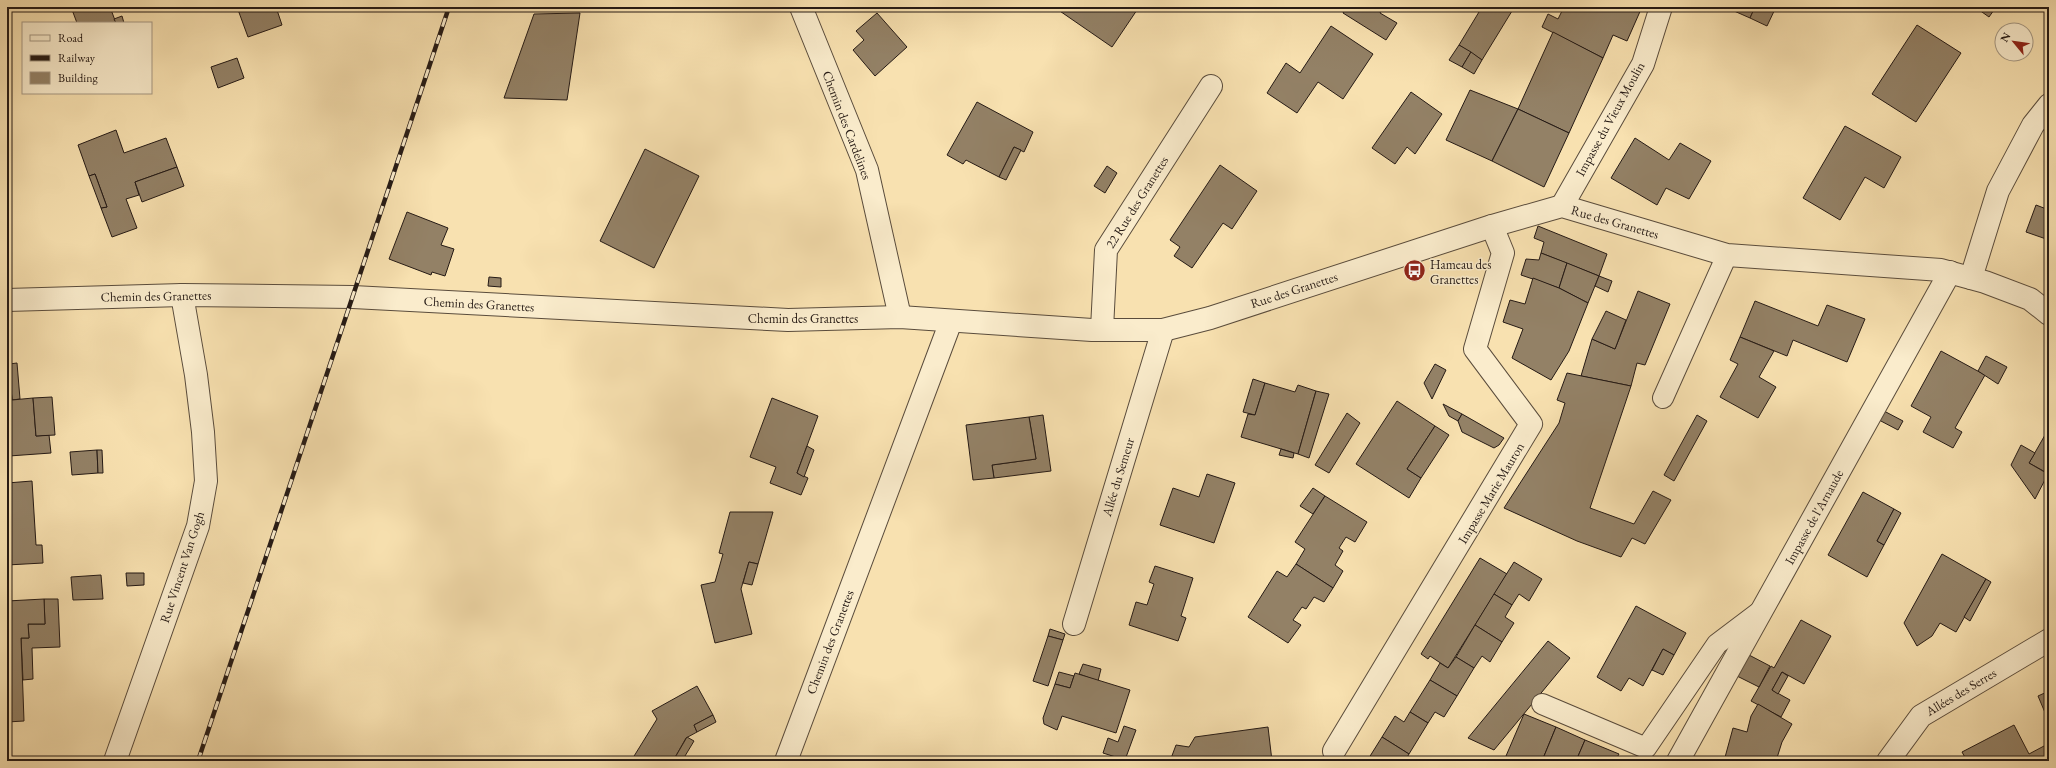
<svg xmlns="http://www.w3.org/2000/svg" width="2056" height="768" viewBox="0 0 2056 768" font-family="'EB Garamond',serif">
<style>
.building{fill:#938166;stroke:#251a15}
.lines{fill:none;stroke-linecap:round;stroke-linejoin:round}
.service-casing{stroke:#5a4c3c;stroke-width:22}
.minor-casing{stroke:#5a4c3c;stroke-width:24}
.tertiary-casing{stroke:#5a4c3c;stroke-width:24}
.service{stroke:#faeccc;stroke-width:20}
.minor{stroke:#faeccc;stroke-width:22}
.tertiary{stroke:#faeccc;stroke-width:22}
.rail-casing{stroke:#251a15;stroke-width:4.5}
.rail{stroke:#faeccc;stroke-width:3;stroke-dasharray:9;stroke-linecap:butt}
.labels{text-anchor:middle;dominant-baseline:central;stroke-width:3;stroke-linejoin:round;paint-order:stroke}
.street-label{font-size:13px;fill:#251a15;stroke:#faeccc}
.poi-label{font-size:13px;fill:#251a15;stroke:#faeccc;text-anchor:start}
</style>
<rect width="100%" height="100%" fill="#f8e1b0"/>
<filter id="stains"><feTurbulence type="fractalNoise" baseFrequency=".005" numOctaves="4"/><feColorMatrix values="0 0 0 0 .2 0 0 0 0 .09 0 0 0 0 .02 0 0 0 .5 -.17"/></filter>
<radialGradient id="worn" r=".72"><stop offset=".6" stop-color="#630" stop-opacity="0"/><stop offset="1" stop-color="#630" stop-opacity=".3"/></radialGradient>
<g class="building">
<path d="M71,7H110L116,23H77Z"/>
<path d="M237,7H276L282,25L248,37Z"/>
<path d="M1054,7H1139L1112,47Z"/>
<path d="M1346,7H1383L1380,13L1397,23L1386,40L1343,13Z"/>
<path d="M1482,7H1506L1512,11L1482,60L1459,45Z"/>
<path d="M1564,7H1577L1582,9L1583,7H1642L1627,41L1613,35L1603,58L1542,27L1548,14L1558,19Z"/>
<path d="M1725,7H1755L1750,18Z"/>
<path d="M1755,7H1776L1767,26L1750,18Z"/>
<path d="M1975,7H1996L1989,17Z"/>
<path d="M580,13L567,100L504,98L534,14Z"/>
<path d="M877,13L907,47L875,76L853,50L864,40L856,31Z"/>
<path d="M122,16L124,23H116L114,19Z"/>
<path d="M1917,25L1961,53L1916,122L1872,94Z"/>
<path d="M1331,26L1373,54L1343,99L1318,82L1297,113L1267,93L1286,63L1300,73Z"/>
<path d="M1553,32L1603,58L1569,133L1518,109Z"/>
<path d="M1459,45L1471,52L1462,67L1449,60Z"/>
<path d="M1471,52L1482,60L1474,74L1462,67Z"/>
<path d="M237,58L244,78L218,88L211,67Z"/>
<path d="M1470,90L1518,109L1492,161L1446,140Z"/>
<path d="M1411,92L1442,114L1415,154L1407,147L1395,164L1372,148Z"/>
<path d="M977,102L1033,132L1024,152L1014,147L999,177L966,160L963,164L947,155Z"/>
<path d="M1518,109L1569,133L1544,187L1492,161Z"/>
<path d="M1845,126L1901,157L1884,188L1865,177L1840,220L1803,198Z"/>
<path d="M116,130L124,153L166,138L177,167L135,182L139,195L126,199L137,228L112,237L101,208L107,207L95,174L89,176L78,145Z"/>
<path d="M1635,138L1669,160L1680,143L1711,161L1689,199L1666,188L1657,205L1611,178Z"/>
<path d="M1014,147L1021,150L1006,180L999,177Z"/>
<path d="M645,149L699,176L654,268L600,241Z"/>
<path d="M1220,165L1257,191L1232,229L1223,223L1192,268L1174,256L1180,247L1170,240Z"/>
<path d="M1107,166L1117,173L1105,193L1094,186Z"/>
<path d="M177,167L184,186L142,202L135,182Z"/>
<path d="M95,174L107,207L101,208L89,176Z"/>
<path d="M2036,205L2049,210V240L2026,232Z"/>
<path d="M407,212L448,228L441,245L454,249L445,276L432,272L431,275L389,259Z"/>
<path d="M1538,226L1607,254L1599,276L1541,253L1544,242L1534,238Z"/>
<path d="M1541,253L1567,263L1559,288L1521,275L1526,259L1539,260Z"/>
<path d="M1567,263L1599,276L1588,303L1559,288Z"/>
<path d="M1599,276L1612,281L1608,292L1595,286Z"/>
<path d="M489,277L501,278V287L488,286Z"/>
<path d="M1533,278L1559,288L1588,303L1569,351L1551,380L1512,358L1523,329L1503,322L1510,300L1525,304Z"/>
<path d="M1638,291L1670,304L1645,365L1637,363L1631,386L1581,376L1592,339L1615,349Z"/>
<path d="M1755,301L1818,326L1827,305L1865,319L1847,362L1793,340L1787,356L1740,337Z"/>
<path d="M1606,311L1626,320L1615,349L1592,339Z"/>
<path d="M1740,337L1774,351L1759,377L1776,387L1758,418L1720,397L1738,364L1730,360Z"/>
<path d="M1941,351L1985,375L1955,428L1962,432L1953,448L1923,432L1931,417L1911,406Z"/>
<path d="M1986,356L2007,367L1998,384L1978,371Z"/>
<path d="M17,363L20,399L12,400L9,364Z"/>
<path d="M7,364H9L12,400L33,398L36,436L49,435L51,453L9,456L7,438Z"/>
<path d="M1435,364L1446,370L1432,399L1424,383Z"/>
<path d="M1567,373L1631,386L1590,508L1634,524L1653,491L1671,500L1645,544L1632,538L1621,557L1577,541L1504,508L1559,423L1565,403L1557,400Z"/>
<path d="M1253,379L1265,383L1255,415L1243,412Z"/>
<path d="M1265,383L1295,392L1298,385L1316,391L1298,454L1241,437L1248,414L1255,415Z"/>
<path d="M1316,391L1329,394L1309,458L1298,454Z"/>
<path d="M52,397L55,435L36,436L33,398Z"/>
<path d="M772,398L818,416L797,473L808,478L801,495L770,483L776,467L750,457Z"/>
<path d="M1397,401L1435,426L1407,469L1421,478L1409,498L1356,464Z"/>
<path d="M1443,404L1462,414L1458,421L1449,416Z"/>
<path d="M1884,411L1903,421L1898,430L1879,420Z"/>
<path d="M1347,413L1360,423L1329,473L1315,465Z"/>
<path d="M1462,414L1504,438L1499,445L1494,448L1462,432L1458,421Z"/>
<path d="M1043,415L1051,471L994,478L992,465L1036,459L1029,417Z"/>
<path d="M1697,415L1707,421L1674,481L1664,475Z"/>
<path d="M1029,417L1036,459L992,465L994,478L973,480L966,425Z"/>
<path d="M1435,426L1449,435L1421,478L1407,469Z"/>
<path d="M2049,428V474L2029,463Z"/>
<path d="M2021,445L2035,453L2029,463L2048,474L2035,499L2011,465Z"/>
<path d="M807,446L814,450L804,477L797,473Z"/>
<path d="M1281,449L1294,453L1293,458L1279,455Z"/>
<path d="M97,450L98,473L72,475L70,452Z"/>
<path d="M97,450H102L103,473H98Z"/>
<path d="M1207,474L1235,483L1214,543L1160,525L1173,488L1199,497Z"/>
<path d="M32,481L36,545H42L43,563L7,565V483Z"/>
<path d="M1313,488L1325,496L1313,514L1300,506Z"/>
<path d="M1863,492L1894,509L1877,541L1884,545L1867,577L1828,555Z"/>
<path d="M1325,496L1367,522L1355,542L1346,537L1339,548L1343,551L1335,565L1343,571L1333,588L1296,564L1305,549L1295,542Z"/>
<path d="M1894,509L1901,513L1884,545L1877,541Z"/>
<path d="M730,512H773L758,564L749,562L741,589L752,634L715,643L701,585L715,582L723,554L719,553Z"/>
<path d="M1942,554L1986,579L1956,632L1940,623L1932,636L1917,646L1904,623Z"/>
<path d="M1480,558L1507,574L1448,668L1430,656L1428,659L1421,654Z"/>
<path d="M749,562L758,564L752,585L743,583Z"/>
<path d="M1514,562L1542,579L1529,601L1519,594L1512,605L1494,594Z"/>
<path d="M1296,564L1333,588L1324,602L1314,597L1306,609L1302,607L1293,620L1301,625L1288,643L1248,617L1277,571L1287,577Z"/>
<path d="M1155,566L1193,578L1181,616L1186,618L1178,641L1129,625L1136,602L1147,605L1154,584L1149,582Z"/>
<path d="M126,573H144V585L127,586Z"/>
<path d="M101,575L103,599L73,600L71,577Z"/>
<path d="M1986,579L1991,582L1970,621L1964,617Z"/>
<path d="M1494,594L1512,605L1505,617L1514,623L1502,642L1475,625Z"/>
<path d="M44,599H58L60,647L32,648L33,679L23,680L21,638H29L28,624H45Z"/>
<path d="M44,599L45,624H28L29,638H21L24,721L7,722V601Z"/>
<path d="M1636,606L1686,633L1674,655L1663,649L1643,686L1629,678L1621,691L1597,677Z"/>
<path d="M1801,620L1831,636L1804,684L1782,672L1772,690L1790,700L1781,717L1751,701L1771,666L1774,668Z"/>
<path d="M1475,625L1502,642L1490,662L1482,656L1474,668L1456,657Z"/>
<path d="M1050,629L1065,634L1063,640L1048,636Z"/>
<path d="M1048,636L1063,640L1048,686L1033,681Z"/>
<path d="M1548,641L1570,658L1494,750L1468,738Z"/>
<path d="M1663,649L1674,655L1663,675L1652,670Z"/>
<path d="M1749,655L1770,666L1759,687L1737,676Z"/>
<path d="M1456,657L1474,668L1457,696L1430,680L1440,663L1448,668Z"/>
<path d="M1083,664L1101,669L1098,681L1079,674Z"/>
<path d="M1059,672L1074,676L1070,688L1055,684Z"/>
<path d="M1782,672L1788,676L1778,694L1772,690Z"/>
<path d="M1075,673L1130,690L1116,733L1062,716L1057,730L1044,724L1043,718L1055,684L1070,688Z"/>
<path d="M1430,680L1457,696L1444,717L1435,712L1428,723L1410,712Z"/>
<path d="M697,686L713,715L694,725L697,732L686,738L673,761H631L657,719L652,711Z"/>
<path d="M2049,691V722L2038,696Z"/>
<path d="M1758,704L1792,724L1782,742L1776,761H1724L1733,728L1747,732L1751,716Z"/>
<path d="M1410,712L1428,723L1409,754L1382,737L1395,716L1404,722Z"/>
<path d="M1524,714L1556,727L1542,761H1518L1506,756Z"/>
<path d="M713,715L716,722L697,732L694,725Z"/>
<path d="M2014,725L2029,754L2044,746L2049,755V761H1967L1962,752Z"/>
<path d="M1124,726L1136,730L1125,760L1103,753L1108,738L1118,742Z"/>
<path d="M1268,727L1272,761H1170L1176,745L1189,747L1195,737Z"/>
<path d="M1556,727L1585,740L1576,761H1542Z"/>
<path d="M687,737L694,741L682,761H673Z"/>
<path d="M1382,737L1409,754L1405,761H1367Z"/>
<path d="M1585,740L1619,754L1615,761H1576Z"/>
</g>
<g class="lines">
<defs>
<g id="service">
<path d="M1663,398L1727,255"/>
<path d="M1542,704L1646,748L1717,644L1762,610"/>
</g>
<g id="minor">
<path d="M801,7L867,170L900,317"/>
<path d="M1562,206L1643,64L1661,7"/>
<path d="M1971,278L1998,191L2033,125L2049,105"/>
<path d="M1102,329L1106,250L1211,86"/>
<path d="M1074,624L1163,330"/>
<path d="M1334,751L1531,424L1475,349L1503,253L1492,226"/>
<path d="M115,761L198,526L206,481L203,432L196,375L182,295"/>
<path d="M786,761L951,321"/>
<path d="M1678,761L1950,272"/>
<path d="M1888,761L1921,716L2049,640"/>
</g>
<path id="tertiary" d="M7,300L182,295L353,297L788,320L900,317L1092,330H1163L1210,318L1492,226L1562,206L1727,255L1941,270L1985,282L2030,299L2049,314"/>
</defs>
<use href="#service" class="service-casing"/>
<use href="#minor" class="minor-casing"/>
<use href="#tertiary" class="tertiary-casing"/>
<use href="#service" class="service"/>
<use href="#minor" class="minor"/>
<use href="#tertiary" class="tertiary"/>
<defs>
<path id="rail" d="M198,761L449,7"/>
</defs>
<use href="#rail" class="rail-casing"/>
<use href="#rail" class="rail"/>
</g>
<defs>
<symbol id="bus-disc" viewBox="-11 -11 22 22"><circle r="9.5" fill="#8f2418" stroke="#faeccc"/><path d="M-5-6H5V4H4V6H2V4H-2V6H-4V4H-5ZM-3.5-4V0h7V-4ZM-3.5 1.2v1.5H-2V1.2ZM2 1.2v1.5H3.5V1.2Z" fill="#fff"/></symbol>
</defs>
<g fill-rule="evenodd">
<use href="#bus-disc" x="1402" y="258" width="25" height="25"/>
</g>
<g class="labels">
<g class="street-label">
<text transform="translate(1610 119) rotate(-61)">Impasse du Vieux Moulin</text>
<text transform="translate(847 125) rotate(69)">Chemin des Cardelines</text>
<text transform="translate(1137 202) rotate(-58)">22 Rue des Granettes</text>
<text transform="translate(1615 222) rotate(16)">Rue des Granettes</text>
<text transform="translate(1294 290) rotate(-18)">Rue des Granettes</text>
<text transform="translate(156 296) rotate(-1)">Chemin des Granettes</text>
<text transform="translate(479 304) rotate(3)">Chemin des Granettes</text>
<text x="803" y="318">Chemin des Granettes</text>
<text transform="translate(1118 477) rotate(-73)">Allée du Semeur</text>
<text transform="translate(1491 493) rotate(-59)">Impasse Marie Mauron</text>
<text transform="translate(1814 517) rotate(-61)">Impasse de l'Arnaude</text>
<text transform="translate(182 567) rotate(-72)">Rue Vincent Van Gogh</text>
<text transform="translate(830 642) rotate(-69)">Chemin des Granettes</text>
<text transform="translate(1961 692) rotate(-31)">Allées des Serres</text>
</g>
<g class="poi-label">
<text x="1430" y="264">Hameau des<tspan x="1430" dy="15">Granettes</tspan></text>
</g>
</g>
<rect width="2056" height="768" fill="none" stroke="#f8e1b0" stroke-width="24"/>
<rect x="8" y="8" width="2040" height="752" fill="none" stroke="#251a15" stroke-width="2"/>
<rect x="12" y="12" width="2032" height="744" fill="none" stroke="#251a15"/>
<rect x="22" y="22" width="130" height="72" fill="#faeccc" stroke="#a59883"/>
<rect x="30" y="35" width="20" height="6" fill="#faeccc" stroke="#a59883"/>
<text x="58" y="42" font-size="12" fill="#251a15">Road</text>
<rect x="30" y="55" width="20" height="6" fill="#251a15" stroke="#a59883"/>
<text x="58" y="62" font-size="12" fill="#251a15">Railway</text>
<rect x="30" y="72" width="20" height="12" fill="#938166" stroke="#a59883"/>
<text x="58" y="82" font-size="12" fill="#251a15">Building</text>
<g transform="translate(2014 42) rotate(299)"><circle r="19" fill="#faeccc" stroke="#a59883"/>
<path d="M0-3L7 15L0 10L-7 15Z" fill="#8f2418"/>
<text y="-6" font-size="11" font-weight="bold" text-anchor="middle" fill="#251a15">N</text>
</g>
<rect width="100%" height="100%" filter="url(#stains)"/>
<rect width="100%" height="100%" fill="url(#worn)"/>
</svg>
